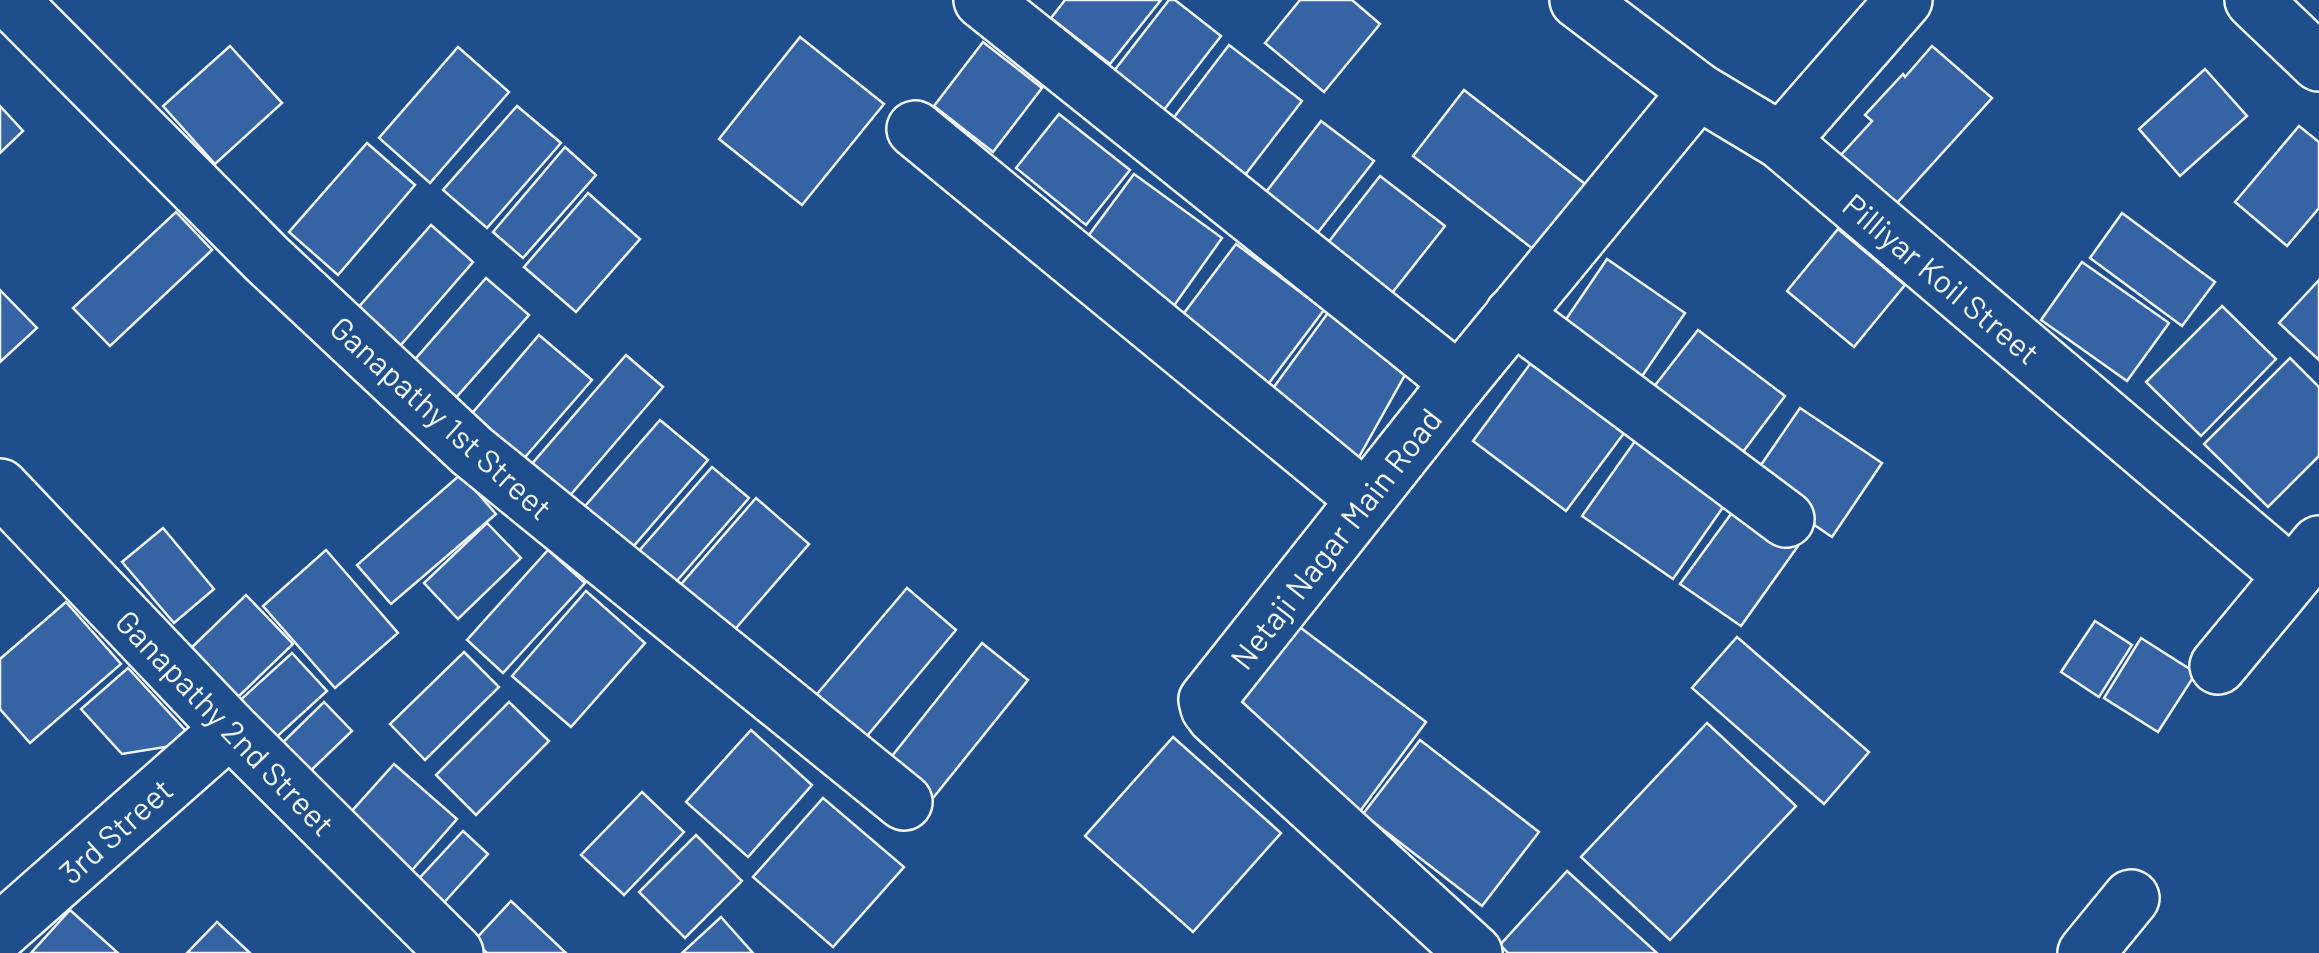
<svg xmlns="http://www.w3.org/2000/svg" width="2319" height="953" viewBox="0 0 2319 953" font-family="Barlow,sans-serif">
<style>
.building{fill:#3563a3;stroke:#f2f6ff;stroke-width:2.5}
.lines{fill:none;stroke-linecap:round;stroke-linejoin:round}
.minor-casing{stroke:#f2f6ff;stroke-width:60}
.minor{stroke:#1f4e8c;stroke-width:55}
.labels{text-anchor:middle;dominant-baseline:central;stroke-width:8;stroke-linejoin:round;paint-order:stroke}
.street-label{font-size:32px;fill:#f2f6ff;stroke:#1f4e8c}
</style>
<rect width="100%" height="100%" fill="#1f4e8c"/>
<g class="building">
<path d="M1065,0H1161L1110,64L1051,18Z"/>
<path d="M1169,0H1175L1221,36L1150,128L1100,89Z"/>
<path d="M1300,0H1352L1380,24L1324,92L1265,43Z"/>
<path d="M800,37L884,104L802,205L719,139Z"/>
<path d="M983,42L1042,88L993,152L934,106Z"/>
<path d="M1229,45L1302,101L1235,188L1162,133Z"/>
<path d="M230,46L282,103L215,164L163,106Z"/>
<path d="M1932,46L1992,98L1896,204L1841,155L1872,121L1865,115L1903,74L1905,77Z"/>
<path d="M458,47L509,92L430,183L379,138Z"/>
<path d="M2205,69L2247,116L2180,176L2139,129Z"/>
<path d="M1464,90L1589,187L1538,253L1413,156Z"/>
<path d="M0,106L23,131L0,153Z"/>
<path d="M517,106L561,143L487,228L443,190Z"/>
<path d="M1059,114L1130,170L1086,225L1016,168Z"/>
<path d="M1321,121L1374,161L1308,245L1256,205Z"/>
<path d="M2299,126L2319,142V208L2287,246L2235,202Z"/>
<path d="M367,143L415,185L338,275L289,232Z"/>
<path d="M565,147L596,175L523,258L493,232Z"/>
<path d="M1134,174L1222,238L1173,307L1083,243Z"/>
<path d="M1380,176L1445,226L1381,307L1316,258Z"/>
<path d="M588,193L640,239L576,312L524,267Z"/>
<path d="M176,212L212,250L110,346L73,308Z"/>
<path d="M2122,213L2215,282L2182,326L2090,258Z"/>
<path d="M431,225L473,262L400,346L357,309Z"/>
<path d="M1838,229L1905,285L1854,347L1787,291Z"/>
<path d="M1236,244L1324,310L1269,383L1181,317Z"/>
<path d="M1607,259L1685,313L1632,391L1554,337Z"/>
<path d="M2082,262L2169,323L2127,381L2041,320Z"/>
<path d="M486,278L529,315L453,401L411,364Z"/>
<path d="M2319,280V360L2279,323Z"/>
<path d="M0,290L37,328L0,362Z"/>
<path d="M2222,306L2276,359L2201,436L2146,382Z"/>
<path d="M1330,310L1406,373L1359,457L1268,395Z"/>
<path d="M1698,330L1785,396L1734,464L1646,397Z"/>
<path d="M539,335L592,380L520,463L468,418Z"/>
<path d="M1542,348L1636,417L1566,511L1473,441Z"/>
<path d="M626,355L663,387L561,506L524,473Z"/>
<path d="M2290,358L2319,387V456L2268,507L2204,444Z"/>
<path d="M1800,408L1882,463L1832,537L1750,481Z"/>
<path d="M660,420L708,460L626,555L579,513Z"/>
<path d="M1645,427L1735,490L1673,579L1582,516Z"/>
<path d="M712,467L749,498L675,583L638,552Z"/>
<path d="M461,474L496,514L391,604L357,565Z"/>
<path d="M756,498L809,544L730,635L677,589Z"/>
<path d="M1739,503L1798,546L1741,626L1680,584Z"/>
<path d="M487,523L521,558L458,619L424,583Z"/>
<path d="M163,528L214,589L174,623L122,562Z"/>
<path d="M326,550L398,633L335,688L263,606Z"/>
<path d="M548,550L585,583L503,673L467,640Z"/>
<path d="M907,588L956,630L867,736L817,694Z"/>
<path d="M586,591L645,643L571,727L512,676Z"/>
<path d="M246,595L293,644L238,697L190,649Z"/>
<path d="M66,602L121,664L30,743L0,709V659Z"/>
<path d="M2095,621L2132,645L2099,697L2061,672Z"/>
<path d="M1293,622L1426,722L1358,814L1224,713Z"/>
<path d="M1737,637L1869,752L1824,804L1692,688Z"/>
<path d="M2141,638L2196,673L2158,732L2104,698Z"/>
<path d="M982,643L1028,680L933,798L888,761Z"/>
<path d="M464,652L499,687L425,760L390,724Z"/>
<path d="M292,653L327,691L259,753L224,715Z"/>
<path d="M128,668L196,742L122,754L81,709Z"/>
<path d="M324,702L352,731L301,780L273,752Z"/>
<path d="M509,702L549,741L476,815L436,775Z"/>
<path d="M1707,723L1796,806L1670,940L1581,857Z"/>
<path d="M751,730L812,785L748,857L686,802Z"/>
<path d="M1173,737L1281,833L1193,932L1085,836Z"/>
<path d="M1420,740L1539,832L1482,906L1363,814Z"/>
<path d="M394,764L457,819L406,877L343,821Z"/>
<path d="M642,792L684,832L624,895L581,855Z"/>
<path d="M823,798L904,867L833,947L753,877Z"/>
<path d="M463,831L488,854L439,908L414,884Z"/>
<path d="M696,835L742,881L685,938L639,892Z"/>
<path d="M1567,871L1657,953H1508L1500,945Z"/>
<path d="M511,901L566,953H487L474,941Z"/>
<path d="M70,910L118,953H31Z"/>
<path d="M721,917L753,953H682Z"/>
<path d="M217,922L250,953H187Z"/>
</g>
<g class="lines">
<defs>
<g id="minor">
<path d="M10,0L267,259L472,451L904,802"/>
<path d="M982,0L1459,382"/>
<path d="M1578,0L1698,91L1781,141L2291,575"/>
<path d="M2253,0L2319,63"/>
<path d="M915,129L1365,499"/>
<path d="M1781,141L1904,0"/>
<path d="M1513,315L1786,519"/>
<path d="M0,487L230,729L455,953"/>
<path d="M2218,666L2319,544"/>
<path d="M0,932L230,729"/>
<path d="M1474,953L1215,716L1209,708L1207,700L1459,382L1698,91"/>
<path d="M2086,953L2131,898"/>
</g>
</defs>
<use href="#minor" class="minor-casing"/>
<use href="#minor" class="minor"/>
</g>
<g class="labels">
<g class="street-label">
<text transform="translate(1942 278) rotate(40)">Pilliyar Koil Street</text>
<text transform="translate(442 417) rotate(42)">Ganapathy 1st Street</text>
<text transform="translate(1335 538) rotate(-52)">Netaji Nagar Main Road</text>
<text transform="translate(226 722) rotate(46)">Ganapathy 2nd Street</text>
<text transform="translate(115 830) rotate(-42)">3rd Street</text>
</g>
</g>
</svg>
